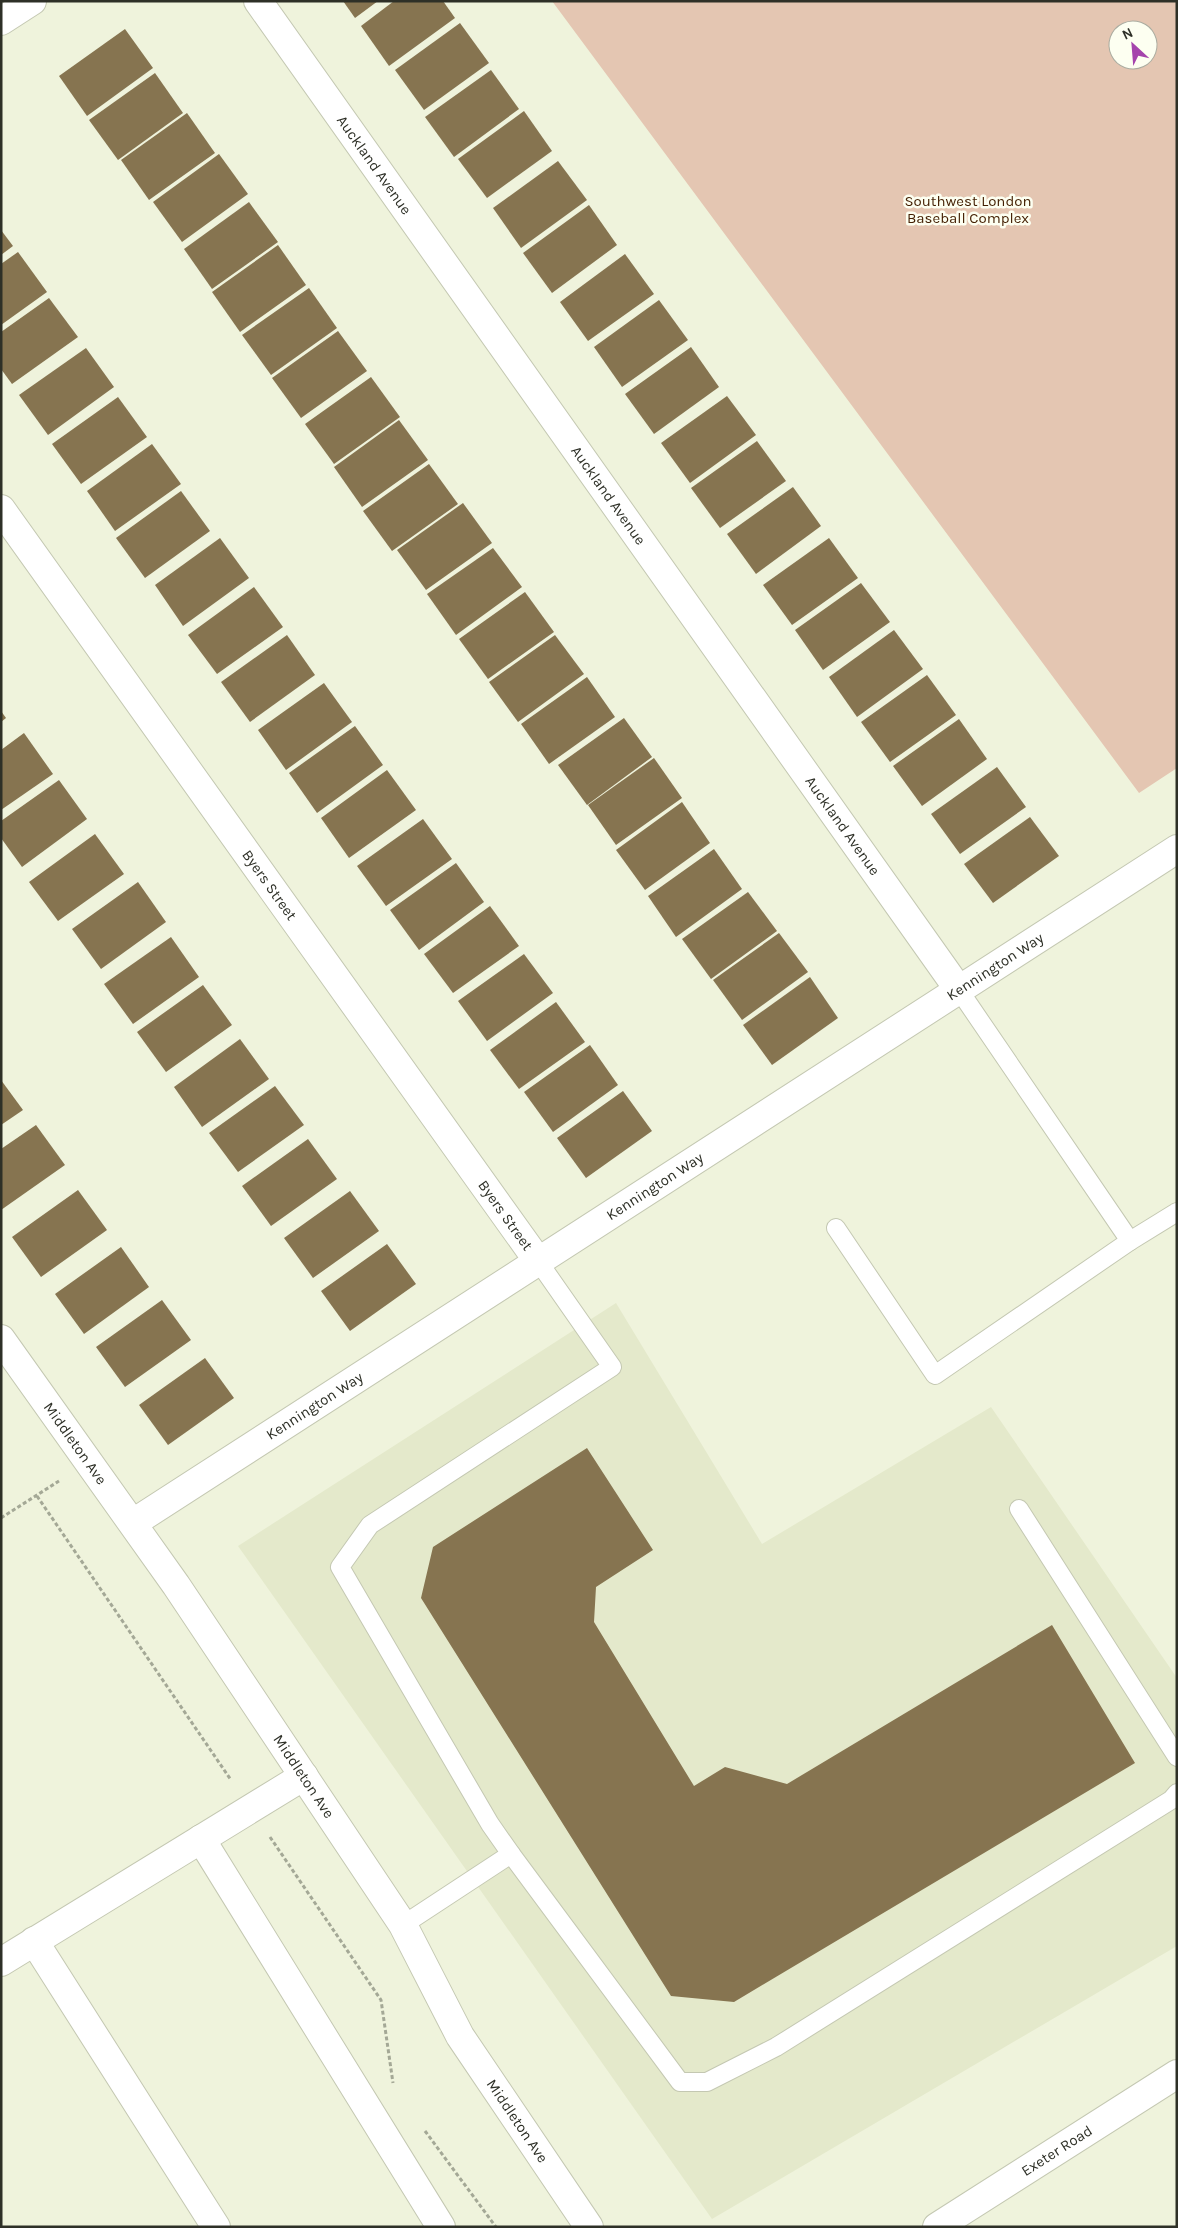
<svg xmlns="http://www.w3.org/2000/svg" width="1178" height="2228" viewBox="0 0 1178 2228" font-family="Karla,sans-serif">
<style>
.built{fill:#e4e9cb}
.green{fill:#e4c6b2;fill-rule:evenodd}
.building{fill:#867450}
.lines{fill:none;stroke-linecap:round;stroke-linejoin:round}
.lane-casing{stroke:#c4c8b2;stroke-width:20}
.street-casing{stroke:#c4c8b2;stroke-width:30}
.secondary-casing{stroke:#c4c8b2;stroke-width:30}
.path{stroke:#a4a896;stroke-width:3;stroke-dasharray:4 2.5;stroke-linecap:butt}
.lane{stroke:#fff;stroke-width:18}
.street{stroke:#fff;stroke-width:28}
.secondary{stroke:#fff;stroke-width:28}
.labels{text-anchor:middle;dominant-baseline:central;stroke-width:5;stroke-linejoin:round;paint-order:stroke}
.street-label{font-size:15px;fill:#2e3027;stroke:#fdfff1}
.park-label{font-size:15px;fill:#431f02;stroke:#fdfff1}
</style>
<rect width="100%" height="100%" fill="#eff3dc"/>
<path class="built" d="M616,1303L762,1544L991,1407L1177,1678V1946L712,2219L238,1546Z"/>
<path class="green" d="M552,1H1177V768L1139,793ZM1118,30H1148V60H1118Z"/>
<g class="building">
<path d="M343,1H378L355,18Z"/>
<path d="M394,1H443L455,18L389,66L361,26Z"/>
<path d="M460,23L489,63L424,110L395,70Z"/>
<path d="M125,29L153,68L87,116L59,76Z"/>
<path d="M491,70L519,109L454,157L425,117Z"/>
<path d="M155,73L183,113L118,160L89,120Z"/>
<path d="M524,111L552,151L487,198L458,159Z"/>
<path d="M187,113L215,153L149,200L121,160Z"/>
<path d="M219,154L248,194L182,242L153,202Z"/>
<path d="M558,161L587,200L521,248L493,208Z"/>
<path d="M249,202L278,242L212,289L184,249Z"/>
<path d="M589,205L617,245L552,293L523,253Z"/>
<path d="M1,230L13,246L1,255Z"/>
<path d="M278,245L306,285L240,332L212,292Z"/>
<path d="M18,252L47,292L1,325V264Z"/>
<path d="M625,254L654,294L588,341L560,302Z"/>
<path d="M309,288L337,328L271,375L242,335Z"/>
<path d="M49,298L78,337L12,384L1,369V332Z"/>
<path d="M659,300L688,340L622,387L594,347Z"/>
<path d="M338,331L367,371L301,418L272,378Z"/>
<path d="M691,347L719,387L654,434L625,394Z"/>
<path d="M86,348L114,387L48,435L19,395Z"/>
<path d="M371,377L400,417L334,464L305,424Z"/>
<path d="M727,396L756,435L690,483L661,443Z"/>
<path d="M118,397L147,437L81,484L52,444Z"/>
<path d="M399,420L428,460L362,507L334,467Z"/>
<path d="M757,441L786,481L720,528L691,488Z"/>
<path d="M152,444L181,484L115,531L87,491Z"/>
<path d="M429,464L458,504L392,551L363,511Z"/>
<path d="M793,487L821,526L756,574L727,534Z"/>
<path d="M181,491L210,531L145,578L116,538Z"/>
<path d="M463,503L492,543L426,590L397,550Z"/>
<path d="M220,538L249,578L183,626L155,585Z"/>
<path d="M829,538L858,578L792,625L763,585Z"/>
<path d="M493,548L522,587L456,635L427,594Z"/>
<path d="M861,583L890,622L823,670L795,630Z"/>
<path d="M254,587L283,627L217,674L188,635Z"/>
<path d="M525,592L554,632L488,679L459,639Z"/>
<path d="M894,630L923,669L857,717L829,677Z"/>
<path d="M287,635L315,675L250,722L221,682Z"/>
<path d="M555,635L584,674L518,722L489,682Z"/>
<path d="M927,675L956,715L890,762L861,722Z"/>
<path d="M587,677L615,717L549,764L521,724Z"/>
<path d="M324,683L352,722L286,770L258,730Z"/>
<path d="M1,711L6,718L1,722Z"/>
<path d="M624,718L652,757L587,805L558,765Z"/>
<path d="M959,719L987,759L922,806L893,766Z"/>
<path d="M355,726L383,765L317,813L289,773Z"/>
<path d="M24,733L53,774L1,810V750Z"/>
<path d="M654,758L682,798L616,845L588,805Z"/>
<path d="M997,767L1026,807L960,854L931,814Z"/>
<path d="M387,770L416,810L349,858L321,818Z"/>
<path d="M59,780L87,819L22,867L1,838V821Z"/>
<path d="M682,802L710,843L645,890L616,850Z"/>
<path d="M1030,817L1059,856L993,903L964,864Z"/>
<path d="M423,819L452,859L386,906L357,866Z"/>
<path d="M95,834L124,874L58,921L29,882Z"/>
<path d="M714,849L742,889L676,937L648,896Z"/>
<path d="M456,863L484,902L419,950L390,910Z"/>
<path d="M138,882L166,922L101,969L72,929Z"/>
<path d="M748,892L777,931L711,979L682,939Z"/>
<path d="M490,906L519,946L453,993L424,954Z"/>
<path d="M779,933L808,972L742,1020L713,980Z"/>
<path d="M171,937L199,977L133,1024L104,984Z"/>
<path d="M524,954L553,993L487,1041L458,1001Z"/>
<path d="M810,977L838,1018L772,1065L743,1025Z"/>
<path d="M203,985L232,1025L166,1072L137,1032Z"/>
<path d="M556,1002L585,1042L519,1089L490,1050Z"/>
<path d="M240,1039L269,1079L202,1127L174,1087Z"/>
<path d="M590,1045L618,1085L553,1132L524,1092Z"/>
<path d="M1,1080L23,1110L1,1125Z"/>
<path d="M275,1086L304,1125L238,1172L209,1133Z"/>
<path d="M623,1091L652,1131L586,1178L557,1138Z"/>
<path d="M36,1125L65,1165L1,1210V1149Z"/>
<path d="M308,1139L337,1179L271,1226L242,1186Z"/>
<path d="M78,1190L107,1230L41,1277L12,1237Z"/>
<path d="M350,1191L379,1231L313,1278L284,1238Z"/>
<path d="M387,1244L416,1284L350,1331L321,1291Z"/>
<path d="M121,1247L149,1287L84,1334L55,1294Z"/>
<path d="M162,1300L191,1340L125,1387L96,1347Z"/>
<path d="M205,1358L234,1398L168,1445L139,1405Z"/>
<path d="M587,1448L653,1550L596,1587L594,1622L694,1786L725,1767L787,1784L1052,1625L1135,1763L734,2002L671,1996L421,1598L433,1547Z"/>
</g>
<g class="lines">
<defs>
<g id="lane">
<path d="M836,1228L935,1375L1130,1241L959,990"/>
<path d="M1130,1241L1177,1212"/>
<path d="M1019,1509L1177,1757"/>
<path d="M511,1854L680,2082H707L776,2047L1171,1800L1177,1793"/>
<path d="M403,1925L511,1854L490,1824L340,1567L370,1525L612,1367L538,1261"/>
</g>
<g id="street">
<path id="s1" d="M258,1L959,990"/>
<path d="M1,21L32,1"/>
<path id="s2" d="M1,509L538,1261"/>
<path id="s3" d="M1,1339L176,1585L403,1925L460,2036L589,2227"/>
<path id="s4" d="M133,1523L1177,849"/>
<path d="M201,1839L441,2227"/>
<path d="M34,1941L216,2227"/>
<path d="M1,1962L304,1776"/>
</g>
<g id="secondary">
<path id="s5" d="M937,2227L1177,2074"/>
</g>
</defs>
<use href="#lane" class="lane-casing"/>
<use href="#street" class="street-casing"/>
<use href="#secondary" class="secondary-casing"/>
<g class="path">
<path d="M37,1496L231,1780"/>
<path d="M1,1518L59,1481"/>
<path d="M270,1837L381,2000L393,2083"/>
<path d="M425,2131L496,2227"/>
</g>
<use href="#lane" class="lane"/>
<use href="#street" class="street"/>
<use href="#secondary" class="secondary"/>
</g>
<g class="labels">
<g class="street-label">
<text stroke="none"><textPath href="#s1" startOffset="201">Auckland Avenue</textPath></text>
<text stroke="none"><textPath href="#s1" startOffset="606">Auckland Avenue</textPath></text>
<text stroke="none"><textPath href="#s1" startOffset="1011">Auckland Avenue</textPath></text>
<text stroke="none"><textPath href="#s2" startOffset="462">Byers Street</textPath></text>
<text stroke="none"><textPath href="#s4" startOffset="1026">Kennington Way</textPath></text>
<text stroke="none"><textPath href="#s4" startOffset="621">Kennington Way</textPath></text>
<text stroke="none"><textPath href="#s2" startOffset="868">Byers Street</textPath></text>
<text stroke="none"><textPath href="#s4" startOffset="216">Kennington Way</textPath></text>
<text stroke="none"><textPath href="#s3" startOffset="128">Middleton Ave</textPath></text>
<text stroke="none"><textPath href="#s3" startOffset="532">Middleton Ave</textPath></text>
<text stroke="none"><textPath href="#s3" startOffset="938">Middleton Ave</textPath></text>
<text stroke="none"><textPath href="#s5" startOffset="142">Exeter Road</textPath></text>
</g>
<g class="park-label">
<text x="968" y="201">Southwest London<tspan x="968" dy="17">Baseball Complex</tspan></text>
</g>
</g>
<rect width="1178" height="2228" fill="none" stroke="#2e3027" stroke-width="5"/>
<g transform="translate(1133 45) rotate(334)"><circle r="24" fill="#fdfff1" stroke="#aaaca0"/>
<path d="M0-4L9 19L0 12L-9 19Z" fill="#a544ac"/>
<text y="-8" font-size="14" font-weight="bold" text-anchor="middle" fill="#2e3027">N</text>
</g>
</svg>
